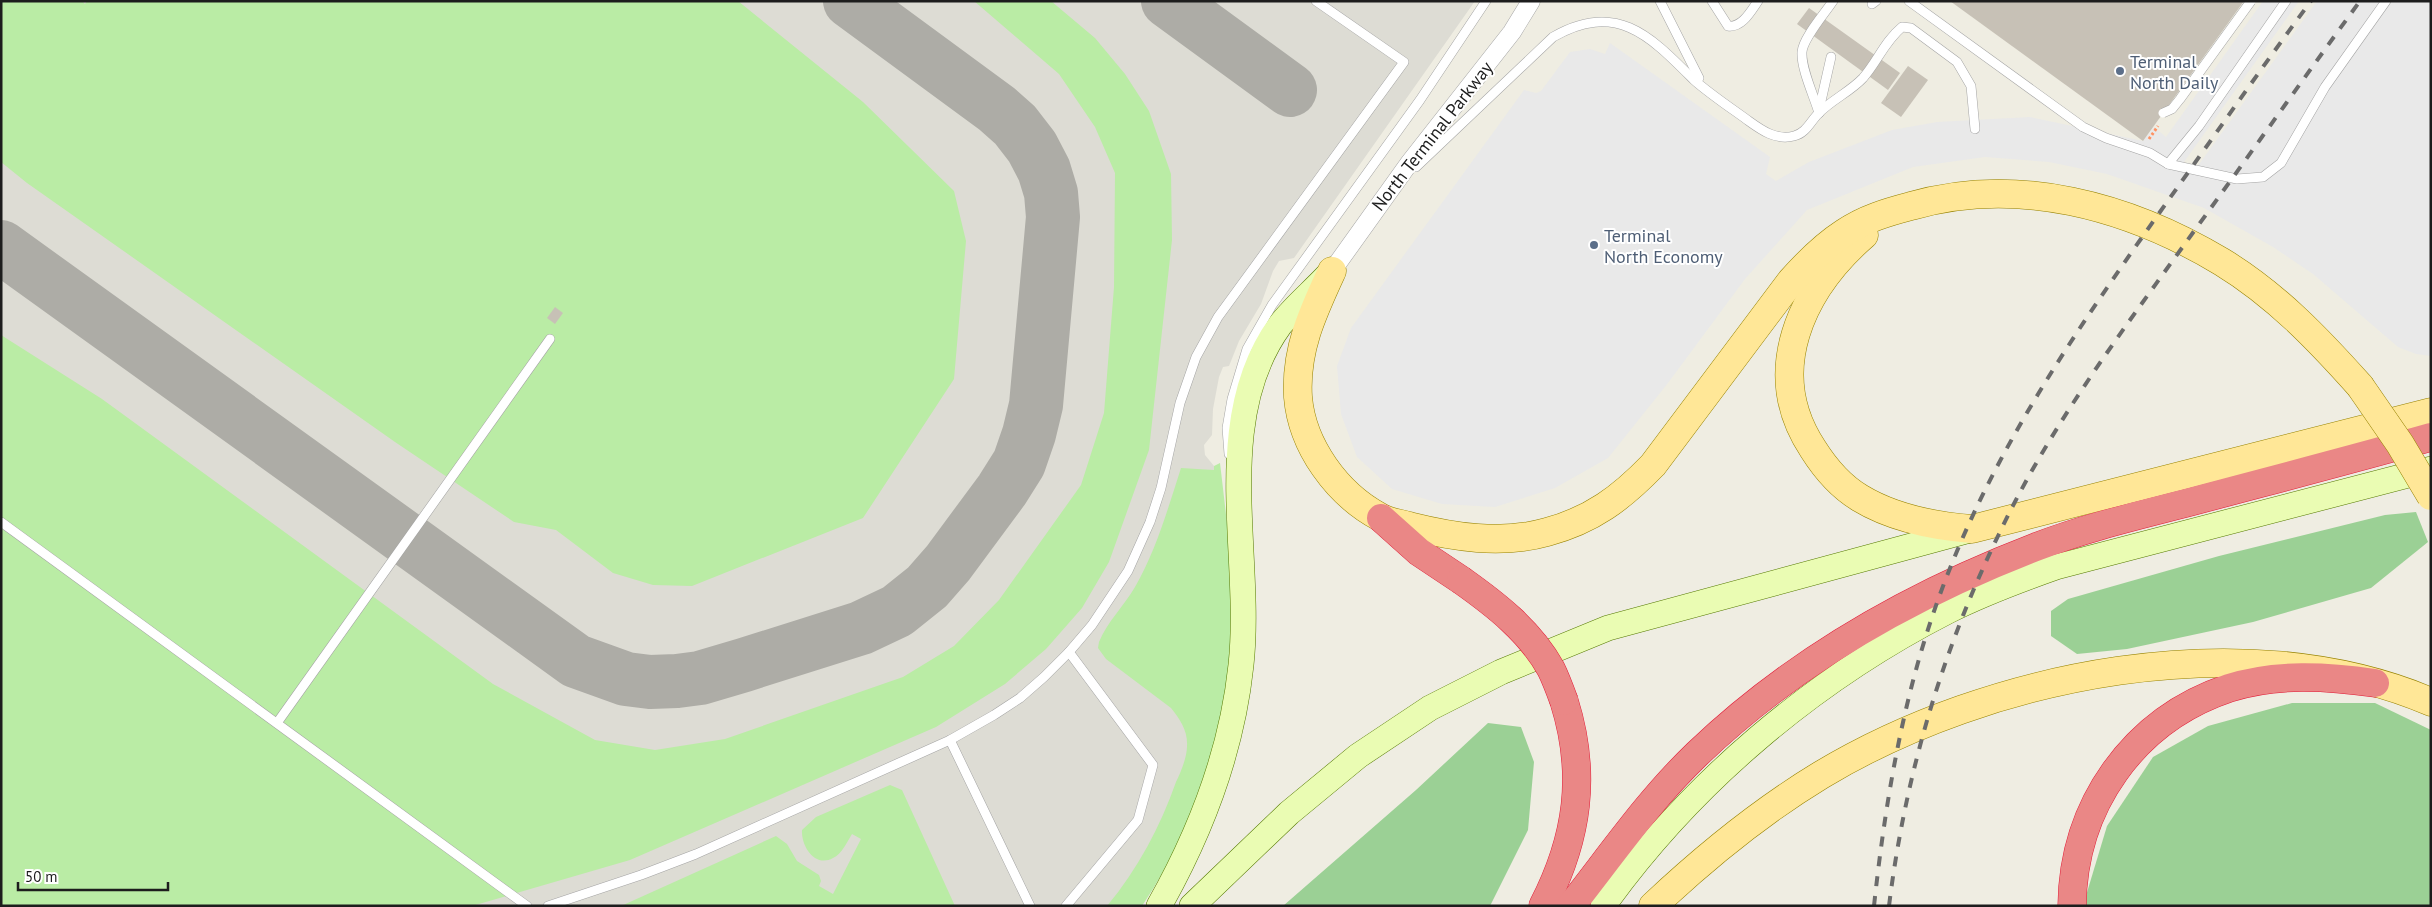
<svg xmlns="http://www.w3.org/2000/svg" width="2432" height="907" viewBox="0 0 2432 907" font-family="'PT Sans',sans-serif">
<style>
.airport{fill:#dddcd4}
.grass{fill:#baeca5}
.forest{fill:#9bd095}
.parking{fill:#e9e9e9}
.lines{fill:none;stroke-linecap:round;stroke-linejoin:round}
.taxiway{stroke:#adaca6;stroke-width:54}
.building{fill:#c7c1b6}
.lane-casing{stroke:#a4a4a4;stroke-width:10}
.street-casing{stroke:#a4a4a4;stroke-width:19}
.secondary-casing{stroke:#547800;stroke-width:26}
.primary-casing{stroke:#968200;stroke-width:29}
.highway-casing{stroke:#e11c38;stroke-width:29}
.path{stroke:#ff9263;stroke-width:3;stroke-dasharray:2.5 2.5;stroke-linecap:butt}
.lane{stroke:#fff;stroke-width:9}
.street{stroke:#fff;stroke-width:18}
.secondary{stroke:#eafcb3;stroke-width:25}
.primary{stroke:#ffe797;stroke-width:28}
.highway{stroke:#ea8786;stroke-width:28}
.rail{stroke:#6b6b6b;stroke-width:4;stroke-dasharray:10 10;stroke-linecap:butt}
.lane-bridge-casing{stroke:#a4a4a4;stroke-width:10;stroke-linecap:butt}
.primary-bridge-casing{stroke:#968200;stroke-width:29;stroke-linecap:butt}
.highway-bridge-casing{stroke:#e11c38;stroke-width:29;stroke-linecap:butt}
.lane-bridge{stroke:#fff;stroke-width:9}
.primary-bridge{stroke:#ffe797;stroke-width:28}
.highway-bridge{stroke:#ea8786;stroke-width:28}
.service-dot{fill:#5c6f8a;stroke:#fff;stroke-width:2}
.labels{text-anchor:middle;dominant-baseline:central;stroke-width:4;stroke-linejoin:round;paint-order:stroke}
.service-label{font-size:18px;fill:#4e5e75;stroke:#fff;text-anchor:start}
.street-label{font-size:18px;fill:#1d1d1d;stroke:#fff}
</style>
<rect width="100%" height="100%" fill="#efede2"/>
<path class="airport" d="M1,1H1475L1294,258L1279,261L1273,271L1261,304L1239,341L1229,366L1223,367L1219,377L1213,409L1212,435L1204,445L1205,455L1214,466L1220,551V688L1137,906H1Z"/>
<g class="grass">
<path d="M1,1H82L85,4L87,1H738L863,102L954,191L966,241L954,379L863,518L692,586L653,585L613,573L556,530L514,522L395,442L27,183L1,162Z"/>
<path d="M974,1H1051L1095,38L1125,74L1149,111L1171,174L1172,240L1149,450L1109,562L1082,608L1046,649L1005,684L936,727L630,860L472,906H1V335L102,399L493,684L595,740L655,750L725,739L903,677L954,646L999,600L1081,485L1104,413L1114,287L1115,173L1095,127L1059,74Z"/>
<path d="M1220,463C1226,514 1233,567 1232,619C1229,720 1199,821 1142,906H1107C1138,869 1160,827 1176,782C1181,772 1187,757 1187,746C1188,731 1180,719 1171,708L1106,659L1098,648L1099,642C1107,622 1124,606 1135,587C1156,551 1168,508 1181,468L1214,470V466Z"/>
<path d="M890,785L902,790L955,906H621L776,836L787,844L797,861L819,875L821,881L819,886L833,894L861,839L852,834C847,842 842,854 833,858C815,868 801,846 802,830L816,817Z"/>
</g>
<g class="forest">
<path d="M2416,512L2428,542L2371,588L2253,622L2127,649L2077,654L2051,636V611L2068,599L2219,556L2385,515Z"/>
<path d="M2292,703H2375L2431,730V906H2086L2085,899L2107,826L2153,757L2208,726Z"/>
<path d="M1488,723L1521,727L1534,762L1528,830L1490,906H1283L1416,790Z"/>
</g>
<path class="parking" d="M2263,1H2299L2179,169L2192,174L2317,1H2431V356L2416,354L2398,347L2313,274L2273,247L2204,208L2107,174L2049,162L1985,157L1913,167L1807,210L1745,279L1668,383L1608,458L1555,488L1495,507L1442,504L1392,489L1357,457L1341,414L1337,366L1351,328L1524,90L1536,93L1541,91L1570,52L1590,49L1605,54L1610,43L1770,157L1766,174L1776,181L1809,162L1892,130L1937,122L2030,117L2143,141L2154,127L2166,137Z"/>
<g class="lines">
<g class="taxiway">
<path d="M1168,1L1290,90"/>
<path d="M1,247L576,661L626,679L650,682L677,681L700,678L744,665L861,628L897,611L927,587L948,563L1002,490L1019,463L1029,434L1036,405L1053,217L1051,193L1044,170L1032,147L1015,125L997,109L850,1"/>
</g>
</g>
<g class="building">
<path d="M1950,1H2244L2143,141Z"/>
<path d="M1809,8L1900,73L1888,90L1797,24Z"/>
<path d="M1908,66L1928,80L1901,117L1881,103Z"/>
<path d="M555,307L563,313L555,324L547,318Z"/>
</g>
<g class="lines">
<defs>
<g id="lane">
<path d="M1660,1L1699,78"/>
<path d="M1712,1L1728,26C1742,28 1751,11 1758,1"/>
<path d="M1909,1L2083,127L2106,138L2150,153L2168,164L2237,179L2263,177L2281,163L2325,87L2386,1"/>
<path d="M1872,4L1876,1"/>
<path d="M1819,110L1831,57"/>
<path d="M1819,113C1814,96 1801,69 1802,52C1803,38 1825,13 1833,1"/>
<path d="M2168,164L2199,126L2286,1"/>
<path d="M1416,167L1553,37C1617,0 1651,37 1694,80C1710,94 1728,106 1746,119C1760,129 1775,141 1794,136C1806,133 1810,122 1818,114C1831,100 1850,92 1863,78C1877,62 1885,41 1902,27L1911,28L1957,62L1971,86L1975,129"/>
<path d="M1229,454L1227,428L1232,399L1247,349L1272,305L1420,100L1486,1"/>
<path d="M1,522L527,906"/>
<path d="M277,723L550,339"/>
<path d="M950,740L1030,906"/>
<path d="M548,906L641,875L696,854L950,740L994,715L1020,698L1044,677L1069,652L1092,625L1128,571L1150,522L1161,488L1180,403L1196,357L1218,317L1404,62L1316,1"/>
<path d="M1066,906L1138,820L1153,765L1069,652"/>
</g>
<path id="street" d="M1332,271L1410,162L1512,32L1531,1"/>
<g id="secondary">
<path d="M1159,906C1202,830 1232,751 1241,665C1253,556 1210,421 1280,325C1293,308 1312,292 1327,276"/>
<path d="M1192,906L1289,813L1358,756L1430,708L1501,672L1608,628L1970,530"/>
<path d="M1603,906C1691,783 1813,680 1948,611C1982,594 2019,580 2056,567L2431,469"/>
</g>
<g id="primary">
<path d="M1864,235C1801,290 1762,372 1813,449C1825,468 1840,486 1860,498C1893,518 1934,526 1972,529L2431,412"/>
<path d="M1332,271C1313,312 1295,350 1298,397C1302,446 1337,494 1380,517C1388,522 1399,523 1409,526C1453,537 1501,545 1547,532C1592,520 1621,498 1653,465L1791,281C1807,263 1824,246 1844,233C1864,219 1888,212 1911,206C2017,175 2129,206 2222,262C2276,295 2318,339 2360,386"/>
<path d="M1653,906C1705,857 1760,812 1821,775C1989,674 2245,622 2431,702"/>
</g>
<g id="highway">
<path d="M1381,518L1419,552L1461,580"/>
<path d="M1543,906C1578,838 1587,774 1564,701"/>
<path d="M1571,906C1612,854 1649,800 1697,754C1794,661 1911,595 2036,547C2085,528 2136,516 2186,503C2268,481 2350,460 2431,437"/>
<path d="M2072,906C2073,806 2133,720 2229,688C2276,673 2327,676 2375,683"/>
</g>
</defs>
<use href="#lane" class="lane-casing"/>
<use href="#street" class="street-casing"/>
<use href="#secondary" class="secondary-casing"/>
<use href="#primary" class="primary-casing"/>
<use href="#highway" class="highway-casing"/>
<path class="path" d="M2149,139L2158,126"/>
<use href="#lane" class="lane"/>
<use href="#street" class="street"/>
<use href="#secondary" class="secondary"/>
<use href="#primary" class="primary"/>
<use href="#highway" class="highway"/>
<g class="rail">
<path d="M1874,906C1886,795 1905,685 1945,581C1998,442 2082,322 2167,202C2215,135 2262,67 2311,1"/>
<path d="M1889,906C1905,776 1942,651 1999,534C2048,430 2117,338 2184,245C2243,164 2301,82 2360,1"/>
</g>
<defs>
<path id="lane-bridge" d="M2163,113L2172,109L2180,99L2251,1"/>
<path id="primary-bridge" d="M2360,386L2400,444L2431,496"/>
<path id="highway-bridge" d="M1461,580C1495,604 1530,631 1551,669C1556,679 1560,690 1564,701"/>
</defs>
<use href="#lane-bridge" class="lane-bridge-casing"/>
<use href="#primary-bridge" class="primary-bridge-casing"/>
<use href="#highway-bridge" class="highway-bridge-casing"/>
<use href="#lane-bridge" class="lane-bridge"/>
<use href="#primary-bridge" class="primary-bridge"/>
<use href="#highway-bridge" class="highway-bridge"/>
</g>
<g class="service-dot">
<circle cx="2120" cy="71" r="5"/>
<circle cx="1594" cy="245" r="5"/>
</g>
<g class="labels">
<g class="service-label">
<text x="2130" y="61">Terminal<tspan x="2130" dy="21">North Daily</tspan></text>
<text x="1604" y="235">Terminal<tspan x="1604" dy="21">North Economy</tspan></text>
</g>
<g class="street-label">
<text transform="translate(1432 136) rotate(-52)">North Terminal Parkway</text>
</g>
</g>
<rect width="2432" height="907" fill="none" stroke="#1d1d1d" stroke-width="5"/>
<path d="M18 882v8h150v-8" fill="none" stroke="#1d1d1d" stroke-width="2.5"/>
<text x="25" y="882" font-size="15" fill="#1d1d1d" stroke="#ffffff" stroke-width="4" paint-order="stroke">50 m</text>
</svg>
